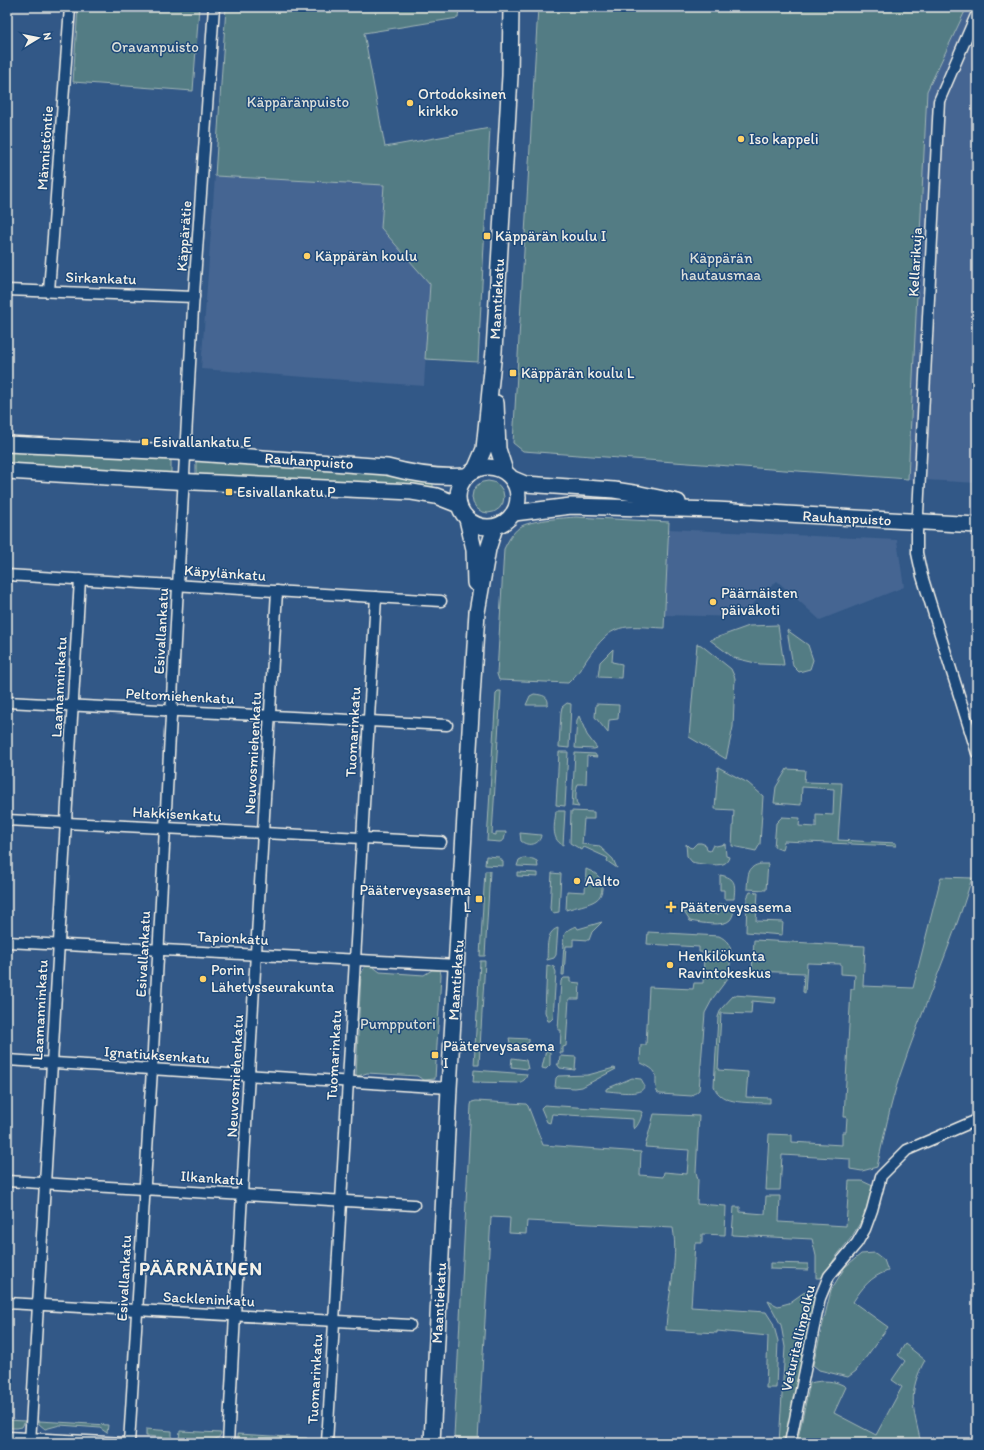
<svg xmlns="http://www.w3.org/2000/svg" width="984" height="1450" viewBox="0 0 984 1450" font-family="Itim,sans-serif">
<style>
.built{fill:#446592}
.green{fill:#527c84;stroke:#a3b6b6}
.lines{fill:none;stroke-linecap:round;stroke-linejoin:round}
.minor-casing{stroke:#f4f1e8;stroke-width:13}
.secondary-casing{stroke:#f4f1e8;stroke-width:18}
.minor{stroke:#1f4a7a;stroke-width:10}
.secondary{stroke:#1f4a7a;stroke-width:15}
.poi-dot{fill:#ffd166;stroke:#1f4a7a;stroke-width:1.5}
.labels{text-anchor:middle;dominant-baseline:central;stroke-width:3;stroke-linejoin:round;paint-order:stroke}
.park-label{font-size:15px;fill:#dcdfd9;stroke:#1f4a7a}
.poi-label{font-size:15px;fill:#f4f1e8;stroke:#1f4a7a;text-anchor:start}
.street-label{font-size:15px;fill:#f4f1e8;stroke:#1f4a7a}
.district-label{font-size:19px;font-weight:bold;letter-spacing:1px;fill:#f4f1e8;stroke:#1f4a7a}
</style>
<rect width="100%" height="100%" fill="#325887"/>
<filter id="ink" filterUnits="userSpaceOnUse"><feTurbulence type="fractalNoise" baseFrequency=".025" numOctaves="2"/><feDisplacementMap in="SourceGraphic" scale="8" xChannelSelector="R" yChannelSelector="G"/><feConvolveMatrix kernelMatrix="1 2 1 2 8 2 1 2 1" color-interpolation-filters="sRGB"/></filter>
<g filter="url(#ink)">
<g class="built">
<path d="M967,7H977V483L908,479L927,91Z"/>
<path d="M215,176L384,185L381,228L430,284L424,386L201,369Z"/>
<path d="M669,529L897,540L904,587L820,620L777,581L739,617L664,615Z"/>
</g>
<g class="green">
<path d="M78,7H199L193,91L73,82Z"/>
<path d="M226,7H459L458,18L364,33L385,147L490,128L478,362L425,359L430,284L381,228L384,185L215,176Z"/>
<path d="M538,7H967L927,91L908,479L523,451L513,443Z"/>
<path d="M7,451L171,460V473L7,464Z"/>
<path d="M196,461L373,471L433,481V489L411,486L196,474Z"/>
<circle cx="488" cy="497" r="16"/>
<path d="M576,517L669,522L664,628C622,626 613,621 587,659C582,667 576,676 568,683L499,680L497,674L504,549C508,541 512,533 520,527C530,520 563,518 576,517Z"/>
<path d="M778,625L784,665L760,664L734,658L710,640L749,626Z"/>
<path d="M787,630L808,645L813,660L810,669L799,672L793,666Z"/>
<path d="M697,644L701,645L731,669L735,678L733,727L726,759L689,737Z"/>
<path d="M613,649L612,662L622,664L621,678L598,677L600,662Z"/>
<path d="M498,691H501L492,834L496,835V832H506L504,840L500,842L487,841L496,693Z"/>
<path d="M534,694C543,695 549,696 548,705H526L530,696Z"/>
<path d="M567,703L571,704L569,748L559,747L561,712L562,707Z"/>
<path d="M596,704L619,705L618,719L609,720L608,733L595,717Z"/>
<path d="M579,716L587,735L597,748L594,749L575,748L577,720Z"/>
<path d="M559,752H568L565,806L556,805Z"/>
<path d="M575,753L595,754L597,757L587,756L586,784H578C576,790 574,802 579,807L572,806Z"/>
<path d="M718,767L748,783L763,796L760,844L756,851L732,846L734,810L715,809Z"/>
<path d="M787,769L805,770L804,782L842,783L838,840L896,843V846L784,841L782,850L774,847L776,823L782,817L800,818L799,826L816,827V814L833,815L834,789L802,787L801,805L774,803L776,787Z"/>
<path d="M556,811H565L563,845C550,839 555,822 556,811Z"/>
<path d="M571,811L594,812V819H584L582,844L600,846L601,848L613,859L617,868L607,861L608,858L584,847L582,850L570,843Z"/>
<path d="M520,833L541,835C540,845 528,847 521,841Z"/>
<path d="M697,843H701L706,845L707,850L710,851L713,845L716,846L725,844L726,856L729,857C728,861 726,863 723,864C717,866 698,864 692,862L687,856L686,844L689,847L692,848Z"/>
<path d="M486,856L499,857L503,862V866L485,865Z"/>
<path d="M523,858L533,859L537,861L538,867L517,866L519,860Z"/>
<path d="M761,864H768L766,890L747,889C748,876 747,866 761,864Z"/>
<path d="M586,869C590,871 594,872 597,875C604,881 604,895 596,900C589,905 574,907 566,910L567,891L585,892Z"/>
<path d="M485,871H490L485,956H480Z"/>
<path d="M517,872L538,873V877L517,876Z"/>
<path d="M552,873L561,874L559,912L553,913L551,911L550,908Z"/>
<path d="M720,875C737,878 735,885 734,899H724V890H720Z"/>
<path d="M941,877L972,878C952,945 922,1009 900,1075C890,1105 884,1136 877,1167L862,1171L850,1169V1159L782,1155L780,1190H766L769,1134L792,1135V1142L842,1145V1132H846L847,1117H844L851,989H854L855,975L841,974V964L807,963L805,993L803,992L804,973L752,971L754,940L865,946L863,986L913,988Z"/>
<path d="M750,892L758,893L756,921L783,922L782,935L746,932L747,898Z"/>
<path d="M719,904L734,905C734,910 734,915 730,920C724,927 700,923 690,921L684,912L718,914Z"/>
<path d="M602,922L592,932L589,940L573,939V946H566L564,975H562L564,944L563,943C564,932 566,930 576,926L578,929Z"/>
<path d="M558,928L556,955L554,958L547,960C548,949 545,932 558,928Z"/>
<path d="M648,932L719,936C727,940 731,945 731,954L699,952V947L647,944Z"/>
<path d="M704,955L731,957L728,978L713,998L705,1013L699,1090L692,1096L660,1094L657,1092C653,1075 663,1073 641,1063L640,1061L641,1045H646L649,987L693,989L694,983H703Z"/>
<path d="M480,961H485L479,1065H474Z"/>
<path d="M547,965L554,967L556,972L553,1018L550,1021H548L545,1012Z"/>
<path d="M365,966H372L380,972L424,975L432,970H440L441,975L435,1079L424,1080L417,1076L367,1073L358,1076L356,1075L361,974Z"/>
<path d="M564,978H570V982L580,983L579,999H569L566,1046L563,1047V1053H560L561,1030H558L561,981Z"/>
<path d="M734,995L776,998L775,1003L752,1001L751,1014L721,1013L718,1070L748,1072L746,1097L770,1098V1103C752,1102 720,1106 714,1086L718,1017L721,1009Z"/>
<path d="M509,1038L529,1039V1042C524,1047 515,1046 510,1043Z"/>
<path d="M546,1050L550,1052V1065L546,1069L542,1068Z"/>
<path d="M560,1056L576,1057L575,1070L560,1068L557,1064H559Z"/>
<path d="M512,1058L526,1060L528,1069L511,1067Z"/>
<path d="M614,1068L616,1069L582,1087L575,1088L555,1087L556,1078L558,1076L588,1075Z"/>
<path d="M474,1070L527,1074C526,1080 523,1081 518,1083L473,1082Z"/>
<path d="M632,1078L641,1079C655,1099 614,1091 606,1091V1089Z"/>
<path d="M476,1101L526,1104L528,1106L543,1145L641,1152L640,1175L663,1177L664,1172L687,1174L689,1150L645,1147L654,1114L699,1116L696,1172L698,1180L697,1204L726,1206L725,1235L702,1234V1243H695L691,1307L766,1312L773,1323L778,1341L776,1388H766L768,1336L717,1331V1333L666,1330C667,1297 679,1262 673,1228L527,1221L526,1234L509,1233L510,1218L491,1217L478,1440L455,1438L454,1436L471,1105L472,1102Z"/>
<path d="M544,1105L640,1111L642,1112C642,1117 638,1126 634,1129L633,1127V1119L552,1114L550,1123L547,1122L541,1108Z"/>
<path d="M849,1181H862L873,1186L865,1215L851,1238L835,1258L823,1278H816V1256L812,1239L732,1235L734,1207H740V1212L765,1214L766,1196H780L779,1222L846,1226Z"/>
<path d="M875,1253L884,1260L888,1271C871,1276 862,1288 853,1302L888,1327L856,1371L848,1377L819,1370L813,1365L831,1290L845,1267L861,1254Z"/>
<path d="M770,1263L808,1264V1270L770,1269Z"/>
<path d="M806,1291L816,1296L784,1443H779L785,1347L781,1325L768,1301L778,1306L789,1303Z"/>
<path d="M905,1344L925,1360C907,1393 913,1408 921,1443H797L810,1383C822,1380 836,1380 846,1387L834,1413L876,1435L902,1387L892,1380L905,1361L898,1355Z"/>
<path d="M7,1420L25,1421L22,1427L17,1428H7Z"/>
<path d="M39,1421L108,1425L107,1433L100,1428L60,1425L45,1429L39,1424Z"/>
<path d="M146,1429L172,1431V1438L146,1436Z"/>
<path d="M180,1431L221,1433C220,1438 216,1439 211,1441L179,1439Z"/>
<path d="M237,1434L307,1438V1443L301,1441L255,1439L243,1442L237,1438Z"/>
<path d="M334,1439L370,1441V1443H335Z"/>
</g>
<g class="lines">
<defs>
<g id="minor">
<path d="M977,13L939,101L917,533V553L922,576L977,753"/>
<path d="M7,290L194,297"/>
<path d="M49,291L70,7"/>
<path d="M7,575L441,601"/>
<path d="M7,702L447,725"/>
<path d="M7,820L441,842"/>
<path d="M7,942L457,965"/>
<path d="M7,1060L449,1088"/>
<path d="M7,1181L414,1205"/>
<path d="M7,1303L410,1325"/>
<path d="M7,1437L126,1443"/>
<path d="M30,1443L80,579"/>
<path d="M129,1443L152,1069L193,308L214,7"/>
<path d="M228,1443L235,1315L277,591"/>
<path d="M327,1443L376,597"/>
<path d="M790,1443L820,1298L829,1276L857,1243L865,1229L872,1210L881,1176L907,1150L977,1120"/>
</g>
<g id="secondary">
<path d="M496,403L498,449L505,471"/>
<path d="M7,444L195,453L387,467C413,474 439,478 466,476"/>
<circle cx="488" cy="497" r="30"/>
<path d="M475,470L484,449L494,351L510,76L511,7"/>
<path d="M7,471L173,481L412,492L436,496L459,505"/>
<path d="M513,479L525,484L614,490L640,494L678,502"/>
<path d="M514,513L571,506L716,510L977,525"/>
<path d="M467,519L474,549L475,583"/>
<path d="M432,1443L449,1088L477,612L488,549L495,527"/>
</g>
</defs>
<use href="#minor" class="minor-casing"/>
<use href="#secondary" class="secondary-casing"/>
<use href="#minor" class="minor"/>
<use href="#secondary" class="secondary"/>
</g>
</g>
<g class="poi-dot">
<circle cx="410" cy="103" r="4"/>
<circle cx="741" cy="139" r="4"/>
<rect x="483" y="232" width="8" height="8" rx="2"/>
<circle cx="307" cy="256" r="4"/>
<rect x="509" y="369" width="8" height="8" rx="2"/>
<rect x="141" y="438" width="8" height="8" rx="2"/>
<rect x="225" y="488" width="8" height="8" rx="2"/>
<circle cx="713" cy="602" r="4"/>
<circle cx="577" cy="881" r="4"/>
<rect x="475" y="895" width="8" height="8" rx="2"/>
<path d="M669 901h4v4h4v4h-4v4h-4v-4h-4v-4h4z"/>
<circle cx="670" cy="965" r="4"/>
<circle cx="203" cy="979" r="4"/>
<rect x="431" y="1051" width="8" height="8" rx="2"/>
</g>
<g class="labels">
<g class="park-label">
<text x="155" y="47">Oravanpuisto</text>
<text x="298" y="102">Käppäränpuisto</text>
<text x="721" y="258">Käppärän<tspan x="721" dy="17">hautausmaa</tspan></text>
<text x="398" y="1024">Pumpputori</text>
</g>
<g class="poi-label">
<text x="418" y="94">Ortodoksinen<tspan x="418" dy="17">kirkko</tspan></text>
<text x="749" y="139">Iso kappeli</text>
<text x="495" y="236">Käppärän koulu I</text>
<text x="315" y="256">Käppärän koulu</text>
<text x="521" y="373">Käppärän koulu L</text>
<text x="153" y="442">Esivallankatu E</text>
<text x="237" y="492">Esivallankatu P</text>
<text x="721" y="593">Päärnäisten<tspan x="721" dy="17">päiväkoti</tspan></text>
<text x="585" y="881">Aalto</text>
<text x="471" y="890" text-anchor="end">Pääterveysasema<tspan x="471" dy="17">L</tspan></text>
<text x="680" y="907">Pääterveysasema</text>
<text x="678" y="956">Henkilökunta<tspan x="678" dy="17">Ravintokeskus</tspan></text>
<text x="211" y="970">Porin<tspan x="211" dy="17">Lähetysseurakunta</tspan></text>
<text x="443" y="1046">Pääterveysasema<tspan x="443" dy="17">I</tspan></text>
</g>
<g class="street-label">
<text transform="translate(45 148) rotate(-86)">Männistöntie</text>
<text transform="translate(184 236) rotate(-86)">Käppärätie</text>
<text transform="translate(915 262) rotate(-87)">Kellarikuja</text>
<text transform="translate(101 278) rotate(2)">Sirkankatu</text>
<text transform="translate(497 299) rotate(-87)">Maantiekatu</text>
<text transform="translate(309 461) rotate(4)">Rauhanpuisto</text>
<text transform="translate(847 518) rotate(3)">Rauhanpuisto</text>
<text transform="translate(225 573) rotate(4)">Käpylänkatu</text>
<text transform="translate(161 631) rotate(-87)">Esivallankatu</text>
<text transform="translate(59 687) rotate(-87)">Laamanninkatu</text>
<text transform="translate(180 696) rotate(3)">Peltomiehenkatu</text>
<text transform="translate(353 732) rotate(-87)">Tuomarinkatu</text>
<text transform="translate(253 753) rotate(-87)">Neuvosmiehenkatu</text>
<text transform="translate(177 814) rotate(3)">Hakkisenkatu</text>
<text transform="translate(233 938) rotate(3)">Tapionkatu</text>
<text transform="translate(143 954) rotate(-87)">Esivallankatu</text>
<text transform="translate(456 980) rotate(-86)">Maantiekatu</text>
<text transform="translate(40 1010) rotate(-87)">Laamanninkatu</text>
<text transform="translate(157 1055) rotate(4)">Ignatiuksenkatu</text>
<text transform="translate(334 1055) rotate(-87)">Tuomarinkatu</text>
<text transform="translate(235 1076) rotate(-87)">Neuvosmiehenkatu</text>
<text transform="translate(212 1178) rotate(4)">Ilkankatu</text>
<text transform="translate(124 1278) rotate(-87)">Esivallankatu</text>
<text transform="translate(209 1299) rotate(3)">Sackleninkatu</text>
<text transform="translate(439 1303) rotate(-87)">Maantiekatu</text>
<text transform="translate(798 1338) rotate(-77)">Veturitallinpolku</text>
<text transform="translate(315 1379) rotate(-87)">Tuomarinkatu</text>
</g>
<g class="district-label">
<text x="201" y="1268">PÄÄRNÄINEN</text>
</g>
</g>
<rect width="984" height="1450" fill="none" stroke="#1f4a7a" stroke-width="24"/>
<rect x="12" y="12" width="960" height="1426" fill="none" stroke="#f4f1e8" stroke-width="1.5" filter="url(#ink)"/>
<g transform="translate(38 38) rotate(80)" stroke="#1f4a7a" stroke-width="3" paint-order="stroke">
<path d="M0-3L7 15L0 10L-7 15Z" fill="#f4f1e8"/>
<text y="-6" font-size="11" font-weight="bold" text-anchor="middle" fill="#f4f1e8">N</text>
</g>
</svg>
